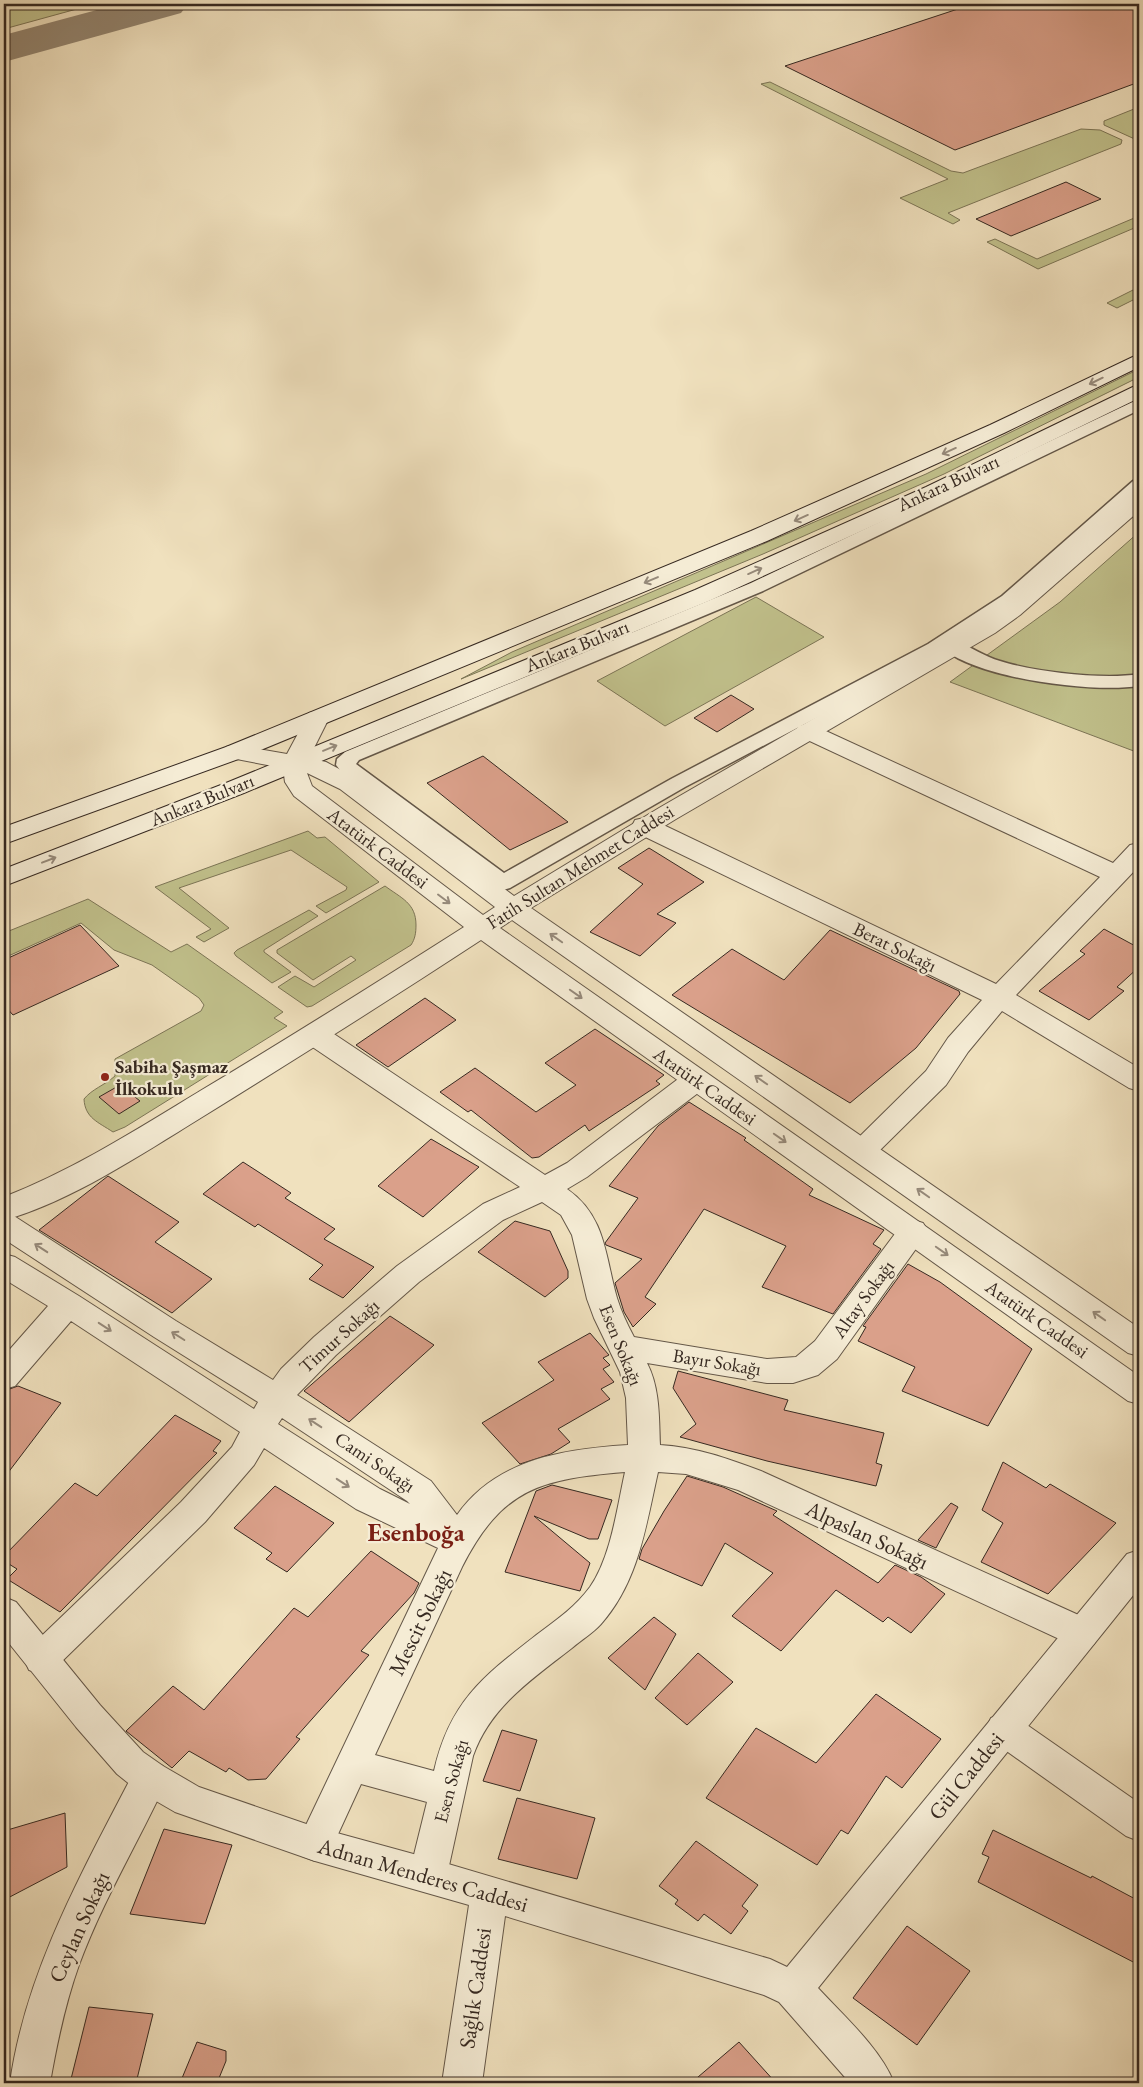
<svg xmlns="http://www.w3.org/2000/svg" width="1143" height="2087" viewBox="0 0 1143 2087" font-family="'EB Garamond',serif">
<style>
.green{fill:#c1c18c;stroke:#7c7556}
.lines{fill:none;stroke-linecap:round;stroke-linejoin:round}
.taxiway{fill:#938570;fill-rule:evenodd}
.building{fill:#daa08a;stroke:#362921}
.pedestrian-casing{stroke:#645748;stroke-width:3}
.minor-casing{stroke:#645748;stroke-width:2}
.tertiary-casing{stroke:#645748;stroke-width:2}
.secondary-casing{stroke:#362921;stroke-width:2}
.pedestrian{fill:#f5ecd5;fill-rule:evenodd}
.minor{fill:#f5ecd5;fill-rule:evenodd}
.tertiary{fill:#f5ecd5;fill-rule:evenodd}
.secondary{fill:#f5ecd5;fill-rule:evenodd}
.oneway{stroke:#968a7b}
.poi-dot{fill:#8f2418;stroke:#f5ecd5;stroke-width:2}
.labels{text-anchor:middle;dominant-baseline:central;stroke-width:4.5;stroke-linejoin:round;paint-order:stroke}
.street-label{font-size:19px;fill:#362921;stroke:#f5ecd5}
.poi-label{font-size:19px;font-weight:bold;fill:#362921;stroke:#f5ecd5;text-anchor:start}
.near-street-label{font-size:22px;fill:#362921;stroke:#f5ecd5}
.near-quarter-label{font-size:25px;font-weight:bold;fill:#7a1f14;stroke:#f5ecd5}
</style>
<rect width="100%" height="100%" fill="#f0e1be"/>
<filter id="stains"><feTurbulence type="fractalNoise" baseFrequency=".004" numOctaves="4"/><feColorMatrix values="0 0 0 0 .2 0 0 0 0 .09 0 0 0 0 .02 0 0 0 .5 -.17"/></filter>
<radialGradient id="worn" r=".72"><stop offset=".6" stop-color="#630" stop-opacity="0"/><stop offset="1" stop-color="#630" stop-opacity=".3"/></radialGradient>
<g class="green">
<path d="M4,4H95L4,29Z"/>
<path d="M770,82L951,171L963,173L1081,129L1100,130L1122,140L1121,144L948,213L960,220L953,224L900,198L948,179L761,84Z"/>
<path d="M1139,107V141L1104,125V121Z"/>
<path d="M1139,216V226L1038,269L987,242L995,239L1037,259Z"/>
<path d="M1139,287V297L1117,308L1107,303Z"/>
<path d="M1139,369V377L944,474L763,554L461,679L512,652L926,474Z"/>
<path d="M1139,532V753L950,682L1060,602Z"/>
<path d="M756,597L824,637L665,726L597,681Z"/>
<path d="M308,831L317,838L325,837L379,882L326,913L316,906L346,890L347,887L291,850L179,888L229,928L204,942L196,937L211,929L155,887Z"/>
<path d="M385,886C401,898 416,903 416,925C416,933 415,939 411,945L312,1006L307,1007L278,987L295,976L314,987L356,960L351,956L313,980L277,953V950Z"/>
<path d="M88,899L171,952L187,944L283,1012L274,1018L287,1026L125,1127L113,1132C98,1122 85,1118 84,1099C92,1089 105,1085 115,1076V1059L201,1011L204,1005L199,998L152,965L114,950L81,923L4,958V933Z"/>
<path d="M309,910L318,916L264,950V952L291,972L272,983L236,956L234,953L237,950Z"/>
</g>
<g class="lines">
<path class="taxiway" d="M119,4H188L181,13L4,62V35Z"/>
</g>
<g class="building">
<path d="M973,4H1139V82L955,150L785,66Z"/>
<path d="M1066,182L1101,199L1011,236L976,219Z"/>
<path d="M731,695L754,709L717,732L694,718Z"/>
<path d="M483,756L568,822L510,850L427,783Z"/>
<path d="M649,848L704,882L657,914L676,923L640,956L590,932L643,884L618,868Z"/>
<path d="M80,925L119,966L13,1015L4,1005V960Z"/>
<path d="M1104,929L1139,948V967L1117,987L1124,991L1089,1020L1039,991L1085,954L1080,951Z"/>
<path d="M830,930L959,991L960,994L916,1048L850,1103L672,995L732,949L784,980Z"/>
<path d="M425,998L456,1020L388,1067L356,1045Z"/>
<path d="M595,1029L664,1075L656,1081L660,1084L589,1131L585,1125L539,1157L532,1158L471,1110L468,1112L440,1092L475,1068L536,1112L576,1085L545,1063Z"/>
<path d="M120,1085L140,1101L119,1114L99,1097Z"/>
<path d="M689,1102L746,1138L744,1140L813,1189L809,1195L884,1230L873,1244L881,1249L833,1314L762,1287L786,1246L704,1209L645,1297L656,1304L633,1327L624,1312L615,1283L642,1259L606,1245L605,1243L638,1198L609,1186L658,1126Z"/>
<path d="M431,1139L479,1167L423,1217L378,1186Z"/>
<path d="M243,1162L291,1193L285,1198L335,1229L324,1239L374,1267L343,1298L309,1279L323,1265L258,1224L255,1227L203,1194Z"/>
<path d="M108,1176L179,1222L155,1242L212,1279L172,1313L39,1230Z"/>
<path d="M515,1221L550,1231L568,1271V1278L545,1297L478,1252Z"/>
<path d="M908,1264L940,1282L1032,1349L988,1426L902,1391L915,1367L858,1341L866,1327L863,1326Z"/>
<path d="M390,1316L434,1345L349,1422L304,1391Z"/>
<path d="M590,1333L609,1355L603,1358L610,1365L603,1369L614,1382L601,1389L610,1399L558,1429L570,1442L551,1454L520,1464L482,1423L554,1380L538,1362Z"/>
<path d="M678,1371L788,1400L784,1410L884,1433L876,1463L882,1465L876,1486L767,1461L680,1437L696,1424L673,1388Z"/>
<path d="M18,1386L61,1403L4,1478V1391Z"/>
<path d="M175,1415L221,1441L213,1451L217,1453L60,1612L7,1579L17,1569L4,1561V1556L75,1483L97,1496Z"/>
<path d="M1003,1462L1046,1488L1050,1484L1116,1523L1048,1594L981,1562L1003,1523L982,1510Z"/>
<path d="M687,1476L723,1487L777,1511L773,1515L878,1583L895,1565L921,1577L945,1594L911,1633L888,1617L883,1622L836,1590L781,1651L732,1616L773,1573L725,1543L702,1586L639,1559L642,1549L664,1511Z"/>
<path d="M552,1485L612,1500L598,1539H589L534,1516L590,1563L580,1591L505,1572L536,1491Z"/>
<path d="M275,1486L334,1523L287,1572L266,1559L272,1553L234,1528Z"/>
<path d="M951,1503L958,1507L936,1548L918,1540Z"/>
<path d="M371,1551L419,1583L414,1593L361,1651L369,1655L296,1737L300,1739L266,1779L248,1780L229,1768L226,1772L189,1751L172,1768L126,1731L173,1686L204,1710L294,1608L308,1617Z"/>
<path d="M654,1617L676,1634L645,1690L608,1658Z"/>
<path d="M698,1653L733,1682L687,1725L655,1698Z"/>
<path d="M876,1694L941,1739L902,1788L886,1776L848,1834L841,1830L817,1865L706,1798L756,1728L816,1763Z"/>
<path d="M502,1730L537,1740L520,1791L483,1781Z"/>
<path d="M517,1798L595,1818L577,1879L498,1859Z"/>
<path d="M65,1813L67,1867L4,1900V1831Z"/>
<path d="M164,1829L232,1845L205,1924L130,1914Z"/>
<path d="M993,1830L1091,1878L1092,1876L1139,1901V1965L978,1882L989,1857L982,1854Z"/>
<path d="M696,1841L758,1885L742,1906L748,1911L731,1934L704,1914L698,1921L675,1904L678,1900L659,1886Z"/>
<path d="M907,1926L970,1971L917,2045L853,1998Z"/>
<path d="M89,2007L153,2014L136,2083H70Z"/>
<path d="M197,2042L226,2051V2061L217,2083H180Z"/>
<path d="M739,2042L776,2083H691Z"/>
</g>
<g class="lines">
<defs>
<path id="pedestrian" d="M1139,399V410L763,591L359,760L356,764L504,873L671,779L928,644L1002,596L1133,481L1139,480V494L1014,604L957,642C972,647 985,657 1000,661C1034,672 1104,680 1139,674V686C1093,693 982,679 945,650L685,787L510,888L503,890L496,888L344,775L336,765L337,759L345,752L751,583Z"/>
<g id="minor">
<path d="M807,724L815,726L1113,863L1130,845L1139,843V866L1016,995L1139,1068V1091L1129,1088L1002,1011L968,1052L946,1085L872,1158L862,1161L852,1158L848,1151L852,1144L926,1071L948,1038L982,1000L635,832L632,826L635,820L644,818L653,820L996,984L1100,877L799,736L795,731L799,726Z"/>
<path d="M315,1026L325,1028L545,1175L567,1163L686,1073L696,1070L706,1073L710,1080L706,1087L587,1177L567,1189C606,1216 605,1256 617,1298C621,1311 627,1324 634,1337L767,1359L796,1357L815,1341L903,1223L913,1220L923,1223L928,1231L923,1239L837,1359L818,1375L793,1383H767L647,1363C660,1388 659,1418 660,1445C696,1447 729,1459 761,1471L1094,1622L1099,1633L1094,1644L1082,1648L1070,1644L738,1490L686,1474L658,1472C646,1525 639,1581 601,1624C593,1633 581,1640 572,1648C532,1679 490,1707 473,1756L447,1875L441,1887L428,1892L415,1887L409,1875L427,1802L361,1784L328,1856L315,1861L302,1856L297,1844L438,1548L356,1509L264,1448L254,1465L205,1522L53,1670L41,1674L29,1670L24,1659L29,1648L181,1502L232,1447L240,1432L71,1321L15,1386L4,1389V1356L48,1306L4,1279V1254L15,1257L79,1296L254,1409L258,1402L154,1337L4,1239V1213L14,1216L176,1321L273,1380L281,1369L314,1337L397,1266L483,1204L520,1187L305,1042L301,1035L305,1028ZM542,1202L561,1215L572,1235L587,1299L594,1318L620,1372L626,1398L628,1445C564,1449 496,1459 457,1515L431,1481L297,1395L336,1355L419,1282L503,1220ZM282,1418L407,1501L410,1504L380,1489L278,1424ZM625,1472C617,1508 611,1557 590,1587C576,1606 558,1619 539,1633C485,1675 450,1700 434,1771L375,1755L462,1567C502,1488 541,1479 625,1472Z"/>
<path d="M1004,1713L1017,1718L1139,1803V1841L1126,1836L991,1740L986,1729L991,1718Z"/>
<path d="M150,1762L163,1766L168,1778C139,1841 103,1900 79,1965C65,2004 57,2043 50,2083H10C26,1969 85,1867 137,1766Z"/>
</g>
<g id="tertiary">
<path d="M1139,494V511L1020,615L995,633L676,819L531,908L1139,1328V1356L1128,1353L512,920L500,928L1139,1376V1404L1128,1401L481,940C388,1001 294,1060 199,1119C142,1154 68,1203 4,1220V1197C73,1170 136,1130 200,1091C289,1038 376,983 464,927L294,796L285,782L283,768L226,757L223,752L226,747L235,745L287,754L309,713L317,711L325,713L329,718L309,758L326,762L358,779L514,896L659,808L979,623L1004,605L1131,495ZM307,773L340,789L495,907L483,915L312,786Z"/>
<path d="M1139,1550V1588L818,1988C843,2015 881,2049 894,2083H850L779,2002L764,1995L505,1916L482,2083H442L469,1905L315,1861L175,1812L137,1790L117,1774L76,1727L4,1637V1597L16,1602L100,1705L143,1752L163,1766L199,1787L315,1827L428,1858L770,1959L787,1967L1127,1554Z"/>
</g>
<g id="secondary">
<path d="M1139,354V367L1004,433L767,541L244,757L4,844V827L226,747L751,531L990,425Z"/>
<path d="M1139,384V398L940,495L711,600L244,793L4,886V869L226,783L695,590L926,487Z"/>
</g>
</defs>
<use href="#pedestrian" class="pedestrian-casing"/>
<use href="#minor" class="minor-casing"/>
<use href="#tertiary" class="tertiary-casing"/>
<use href="#secondary" class="secondary-casing"/>
<use href="#pedestrian" class="pedestrian"/>
<use href="#minor" class="minor"/>
<use href="#tertiary" class="tertiary"/>
<use href="#secondary" class="secondary"/>
</g>
<defs><path id="oneway-shaft" d="M-6 0H5M1.5-3L5.5 0L1.5 3" fill="none" stroke-width="1.6" stroke-linecap="round" stroke-linejoin="round" transform="scale(1.25)"/></defs>
<g class="oneway">
<use href="#oneway-shaft" transform="translate(1096 381) rotate(154)"/>
<use href="#oneway-shaft" transform="translate(949 451) rotate(156)"/>
<use href="#oneway-shaft" transform="translate(801 518) rotate(156)"/>
<use href="#oneway-shaft" transform="translate(755 571) rotate(-24)"/>
<use href="#oneway-shaft" transform="translate(651 580) rotate(157)"/>
<use href="#oneway-shaft" transform="translate(330 748) rotate(-22)"/>
<use href="#oneway-shaft" transform="translate(49 860) rotate(-21)"/>
<use href="#oneway-shaft" transform="translate(444 899) rotate(37)"/>
<use href="#oneway-shaft" transform="translate(556 938) rotate(-145)"/>
<use href="#oneway-shaft" transform="translate(576 994) rotate(35)"/>
<use href="#oneway-shaft" transform="translate(761 1080) rotate(-145)"/>
<use href="#oneway-shaft" transform="translate(780 1138) rotate(35)"/>
<use href="#oneway-shaft" transform="translate(923 1193) rotate(-145)"/>
<use href="#oneway-shaft" transform="translate(41 1248) rotate(-147)"/>
<use href="#oneway-shaft" transform="translate(942 1251) rotate(35)"/>
<use href="#oneway-shaft" transform="translate(1099 1316) rotate(-145)"/>
<use href="#oneway-shaft" transform="translate(105 1327) rotate(33)"/>
<use href="#oneway-shaft" transform="translate(178 1336) rotate(-148)"/>
<use href="#oneway-shaft" transform="translate(315 1423) rotate(-147)"/>
<use href="#oneway-shaft" transform="translate(343 1483) rotate(33)"/>
</g>
<circle class="poi-dot" cx="105" cy="1077" r="5"/>
<g class="labels">
<g class="street-label">
<text transform="translate(948 483) rotate(-25)">Ankara Bulvarı</text>
<text transform="translate(577 646) rotate(-22)">Ankara Bulvarı</text>
<text transform="translate(202 800) rotate(-22)">Ankara Bulvarı</text>
<text transform="translate(378 848) rotate(37)">Atatürk Caddesi</text>
<text transform="translate(580 867) rotate(-32)">Fatih Sultan Mehmet Caddesi</text>
<text transform="translate(895 947) rotate(26)">Berat Sokağı</text>
<text transform="translate(705 1086) rotate(35)">Atatürk Caddesi</text>
<text transform="translate(863 1299) rotate(-54)">Altay Sokağı</text>
<text transform="translate(1037 1319) rotate(35)">Atatürk Caddesi</text>
<text transform="translate(339 1336) rotate(-42)">Timur Sokağı</text>
<text transform="translate(621 1345) rotate(68)">Esen Sokağı</text>
<text transform="translate(717 1362) rotate(9)">Bayır Sokağı</text>
<text transform="translate(375 1462) rotate(34)">Cami Sokağı</text>
<text transform="translate(451 1781) rotate(-75)">Esen Sokağı</text>
</g>
<g class="poi-label">
<text x="115" y="1066">Sabiha Şaşmaz<tspan x="115" dy="22">İlkokulu</tspan></text>
</g>
<g class="near-street-label">
<text transform="translate(867 1535) rotate(25)">Alpaslan Sokağı</text>
<text transform="translate(420 1622) rotate(-64)">Mescit Sokağı</text>
<text transform="translate(966 1776) rotate(-51)">Gül Caddesi</text>
<text transform="translate(423 1875) rotate(16)">Adnan Menderes Caddesi</text>
<text transform="translate(79 1927) rotate(-66)">Ceylan Sokağı</text>
<text transform="translate(475 1988) rotate(-82)">Sağlık Caddesi</text>
</g>
<g class="near-quarter-label">
<text x="416" y="1532">Esenboğa</text>
</g>
</g>
<rect width="1143" height="2087" fill="none" stroke="#f0e1be" stroke-width="20"/>
<rect x="5" y="5" width="1133" height="2077" fill="none" stroke="#362921" stroke-width="2.5"/>
<rect x="10" y="10" width="1123" height="2067" fill="none" stroke="#362921"/>
<rect width="100%" height="100%" filter="url(#stains)"/>
<rect width="100%" height="100%" fill="url(#worn)"/>
</svg>
